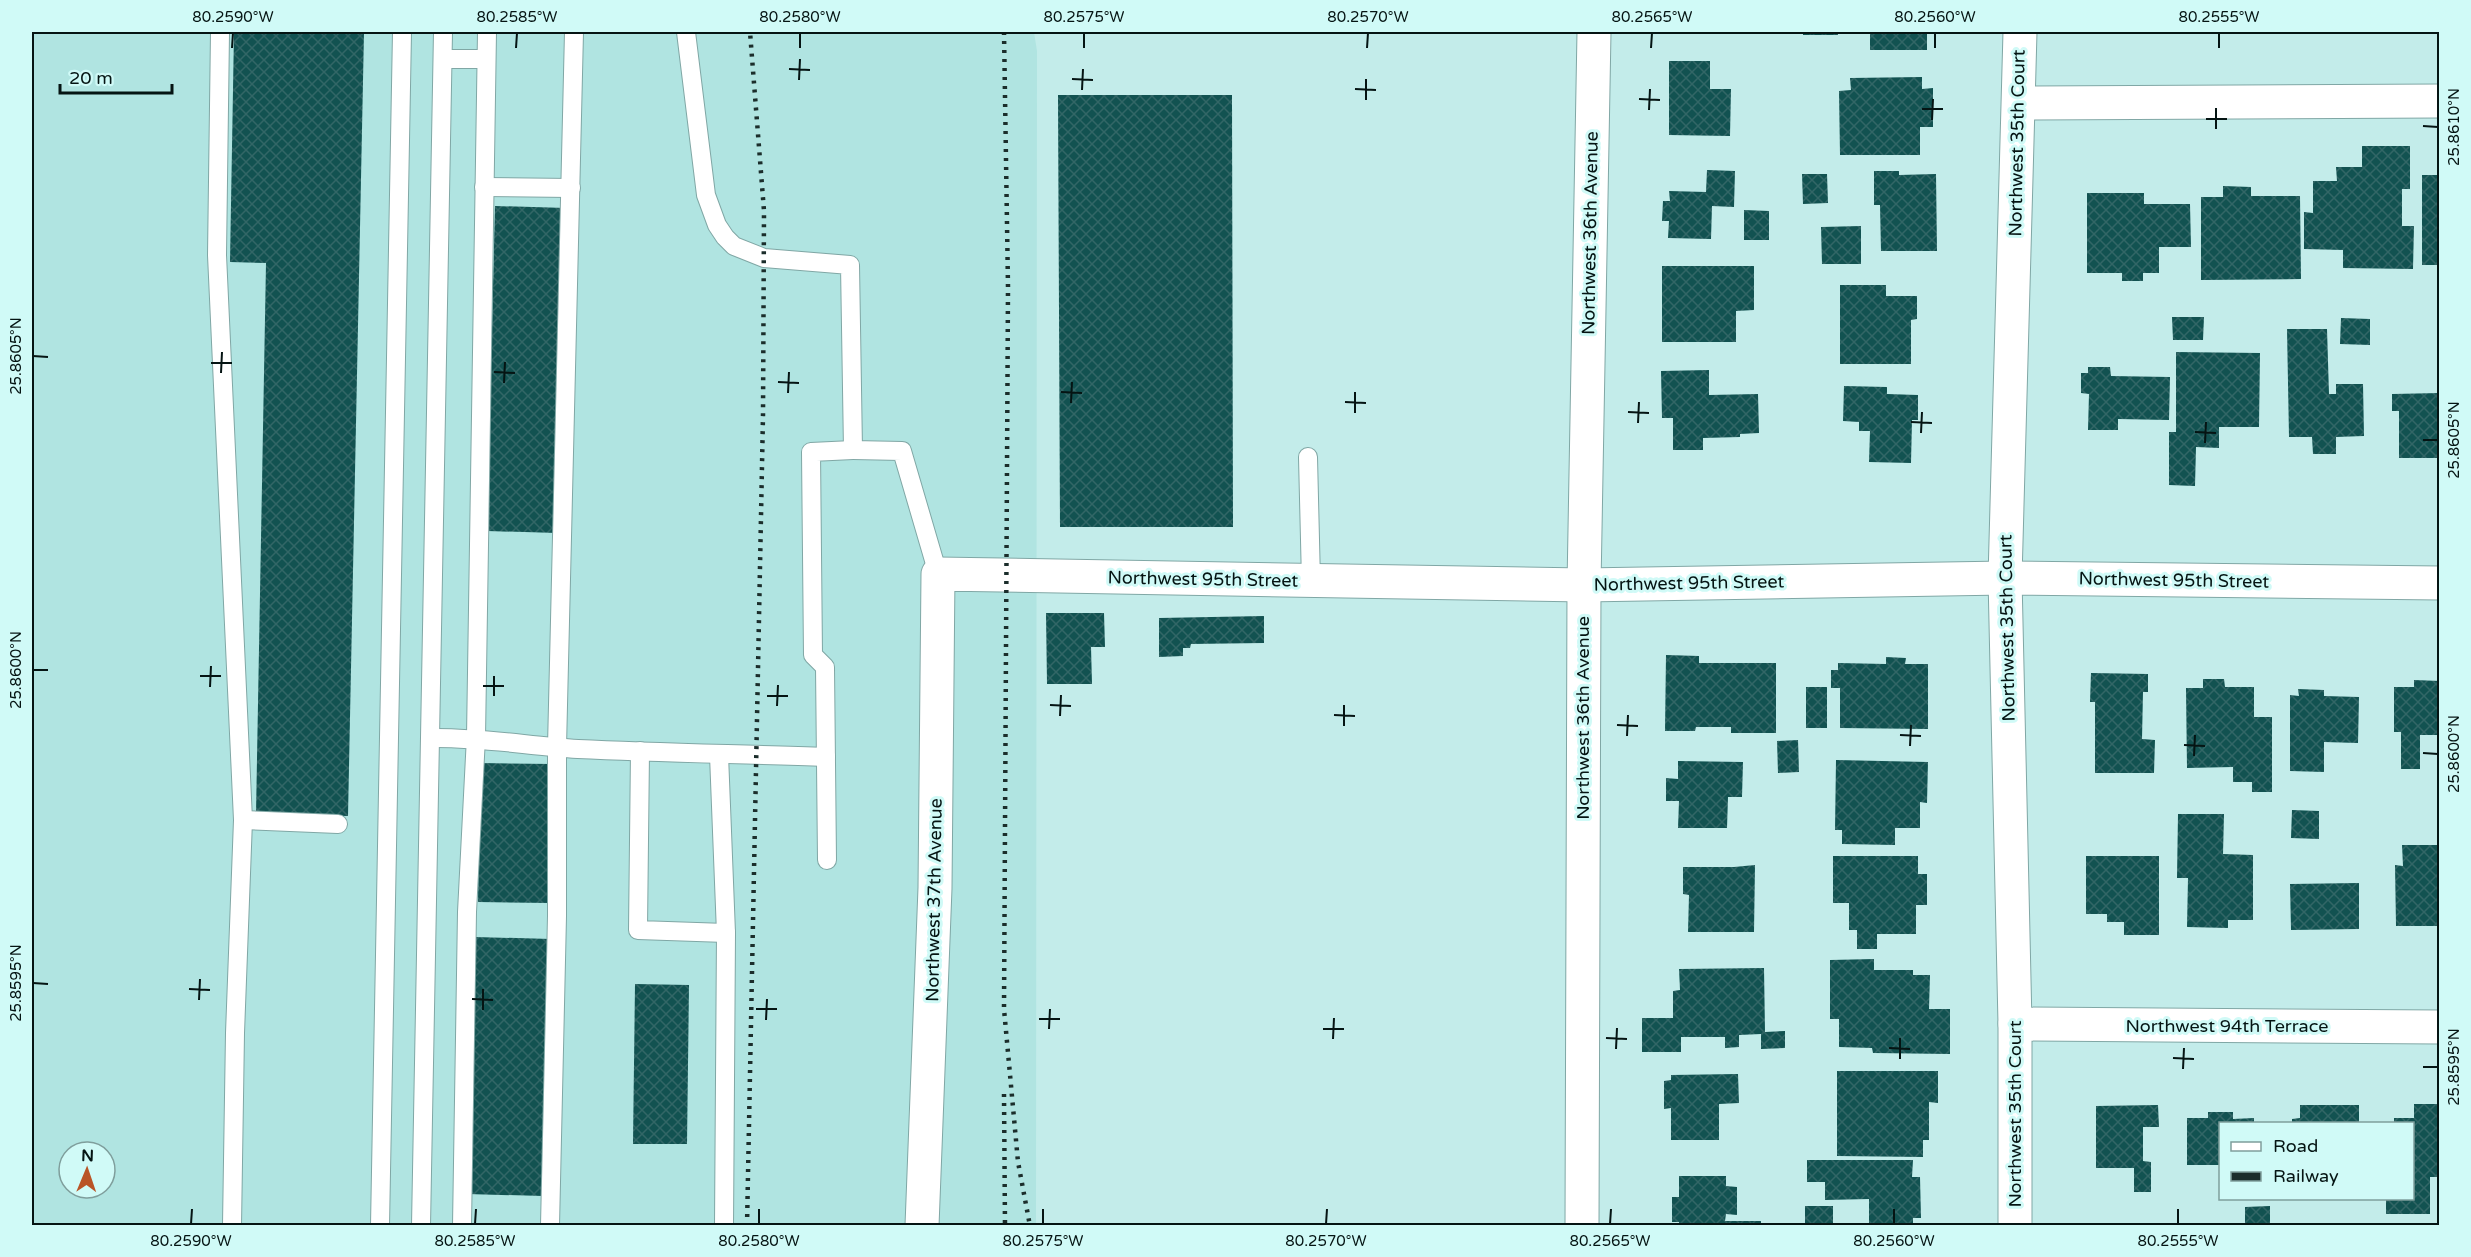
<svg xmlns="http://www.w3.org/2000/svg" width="2471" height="1257" viewBox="0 0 2471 1257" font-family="'Varela Round',sans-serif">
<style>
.built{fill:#b0e4e1;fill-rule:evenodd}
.building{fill:url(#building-cross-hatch)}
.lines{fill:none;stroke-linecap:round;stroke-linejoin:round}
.service-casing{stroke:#80a7a5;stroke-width:20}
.minor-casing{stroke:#80a7a5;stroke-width:35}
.tertiary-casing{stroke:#80a7a5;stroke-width:35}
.service{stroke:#fff;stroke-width:18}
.minor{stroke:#fff;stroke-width:33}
.tertiary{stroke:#fff;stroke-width:33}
.rail{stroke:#1b2d2b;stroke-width:4.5;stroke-dasharray:3 6;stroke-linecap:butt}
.ticks{fill:none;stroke:#051413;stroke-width:2}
.labels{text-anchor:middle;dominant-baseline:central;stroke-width:6;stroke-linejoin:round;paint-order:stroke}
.street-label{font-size:18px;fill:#051413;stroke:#d0faf7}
.neatline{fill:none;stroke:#051413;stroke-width:2}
.ticks-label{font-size:15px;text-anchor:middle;fill:#051413}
</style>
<defs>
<pattern id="building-cross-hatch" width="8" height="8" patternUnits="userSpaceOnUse" patternTransform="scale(1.5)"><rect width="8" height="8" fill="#125251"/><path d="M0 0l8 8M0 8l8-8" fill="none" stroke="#326666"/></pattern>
</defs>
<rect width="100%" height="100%" fill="#c3ecea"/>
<path class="built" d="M32,32H1034L1037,51L1036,1225H32ZM69,1152H105V1188H69Z"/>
<g class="building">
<path d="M234,32H364L348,816L256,814L266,263L230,262Z"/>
<rect x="1803" y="32" width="35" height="3"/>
<rect x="1870" y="32" width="57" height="18"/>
<path d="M1669,61H1710V89H1731L1730,136L1669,135Z"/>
<path d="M1922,77V89L1933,88V127H1920V155H1840L1839,91L1851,90L1850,78Z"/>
<path d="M1058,95H1232L1233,527H1060Z"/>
<path d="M2362,146H2410V189H2402V226H2414L2413,269L2343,268V250L2304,249V212L2313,213V181H2337L2336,167H2362Z"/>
<path d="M1707,170L1735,171L1734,207L1712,206L1711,239L1668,238L1669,221H1662L1663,201H1670L1669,191L1706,192Z"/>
<path d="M1874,171H1899V175L1936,174L1937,251H1881L1880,205H1874Z"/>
<path d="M1802,174H1827L1828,203L1803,204Z"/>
<rect x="2422" y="175" width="18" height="90"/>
<path d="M2223,186L2251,187V196H2300L2301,279L2201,280V197H2223Z"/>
<path d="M2087,193H2144V204H2190L2191,247H2159V273H2143V281H2122V273H2087Z"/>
<path d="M495,206L566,208L557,533L487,531Z"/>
<path d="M1744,210L1769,211V240H1744Z"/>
<path d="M1861,226V264H1822L1821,227Z"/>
<path d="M1662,266H1754V310L1736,311V342H1662Z"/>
<path d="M1840,285H1886V296H1917V319L1911,320V364H1840Z"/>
<path d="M2172,317H2204L2203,340H2173Z"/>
<path d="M2341,318L2370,319V345L2340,344Z"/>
<path d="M2287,329H2327L2329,394H2336V384H2363L2364,436L2336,437V454H2313L2312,437H2289Z"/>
<path d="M2176,352L2260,353L2259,427H2219V448L2196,447L2195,486L2169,485V432H2176Z"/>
<path d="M2088,367H2110L2111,376L2170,377L2169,420L2118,419V430H2088L2089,394L2081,393V373H2088Z"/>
<path d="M1709,370V395L1758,394L1759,433L1740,434V437L1703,438V450H1673V418H1662L1661,371Z"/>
<path d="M1844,386L1887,387V394L1918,395V420H1912L1911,463L1869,462L1870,431H1859V422L1843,421Z"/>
<path d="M2440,393L2437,458H2399V411H2392V394Z"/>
<path d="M1046,613H1104L1105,647H1091L1092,684H1047Z"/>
<path d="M1264,616V643L1191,644L1190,648H1183V656L1159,657V618Z"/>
<path d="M1666,655L1699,656V663H1776V733H1731V727H1696L1695,731H1665Z"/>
<path d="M1886,657L1906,658L1905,664H1928V729L1840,728V688H1831V670H1838V663L1886,664Z"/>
<path d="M2091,673L2148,674V692H2143L2142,739L2155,740L2154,773H2095V702H2090Z"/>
<path d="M2203,679H2224L2225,687H2254V717H2272V792H2252V782H2233V767L2187,768L2186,688H2203Z"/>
<path d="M2414,680L2440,681V735H2420V769H2401V732H2394V687H2414Z"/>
<rect x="1806" y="687" width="21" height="41"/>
<path d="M2298,689L2324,690V696L2359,697L2358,743L2324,742V772L2290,771V695L2299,696Z"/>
<path d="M1798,740L1799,772L1778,773L1777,741Z"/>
<path d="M1836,760L1928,762L1927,803L1920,802V828H1895V845L1842,844V830H1835Z"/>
<path d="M1678,761L1743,762L1742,797H1728L1727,828H1678L1679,801H1666V778L1678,779Z"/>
<path d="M480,763L552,764L550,903L478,902Z"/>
<path d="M2292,810L2319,811V839L2291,838Z"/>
<path d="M2178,814H2224L2223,854L2253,855V920H2228V928L2187,927L2188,878H2177Z"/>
<path d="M2402,845H2440V920H2437L2438,926H2396L2395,865L2403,866Z"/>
<path d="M1833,856H1918V874H1927V905H1916V934H1877V949H1857V930H1849V903H1833Z"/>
<path d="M2086,856H2159V935H2124V922H2107V914H2086Z"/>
<path d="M1755,865L1754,932H1688L1689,895L1683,894V867H1734Z"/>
<path d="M2359,883V929L2291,930L2290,884Z"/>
<path d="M475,937L551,939L543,1196L467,1194Z"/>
<path d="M1874,959V970H1913V975H1930L1929,1009H1950V1054L1873,1053L1872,1048L1839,1047V1019H1830V960Z"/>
<path d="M1764,968L1765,1032L1785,1031V1048L1761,1049V1034L1739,1035V1047L1725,1048V1037H1681V1052H1642V1018H1673V991L1680,990L1679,969Z"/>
<path d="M635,984L689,985L687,1144H633Z"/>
<path d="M1837,1071H1938V1103L1929,1102V1140H1923V1157L1837,1156Z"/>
<path d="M1738,1074L1739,1103L1719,1104V1140H1671V1108L1664,1109V1081L1671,1080V1075Z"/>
<path d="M2414,1104H2440V1177H2430V1214H2386V1198H2412V1124H2394V1118H2414Z"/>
<path d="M2158,1105L2159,1127H2143V1161L2151,1162V1192H2134V1168H2096V1106Z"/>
<path d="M2300,1105H2359V1124H2292V1119L2300,1118Z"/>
<path d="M2208,1112H2233V1119L2254,1118V1124H2220V1165H2187V1118H2208Z"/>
<path d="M1807,1160H1913L1912,1177H1920L1921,1218H1913V1226H1869V1199L1825,1200V1182H1807Z"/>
<path d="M1679,1176H1726V1186L1737,1187V1215L1726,1214L1725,1221H1761V1226H1679V1222H1672V1197H1679Z"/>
<rect x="1805" y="1206" width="28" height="20"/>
<path d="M2270,1206V1226H2245V1207Z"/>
</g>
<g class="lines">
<defs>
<g id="service">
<path d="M220,32L217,255L243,820L235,1033L232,1226"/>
<path d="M686,32L706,195L717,225L725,237L734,246L764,258L850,265L853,450L902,451L938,574"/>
<path d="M443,59H486"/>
<path d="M484,187L571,188"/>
<path d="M1308,457L1311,581"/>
<path d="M431,738C481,737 529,746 578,749C661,753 743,754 826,757"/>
<path d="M640,751L638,930L726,933"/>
<path d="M719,755L726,933L724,1226"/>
<path d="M243,820L338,824"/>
<path d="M827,860L825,667L813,655L811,452L853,450"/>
<path d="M380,1226L402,32"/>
<path d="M421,1226L443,32"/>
<path d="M462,1226L467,912L476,737L487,32"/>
<path d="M550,1226L557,916V747L574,32"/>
</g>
<g id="minor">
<path d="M2019,103L2440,101"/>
<path d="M2015,1024L2440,1027"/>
<path d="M922,1226L935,888L938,574L1584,585L1594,32"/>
<path d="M2015,1226V1024L2005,578L2020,32"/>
</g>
<path id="tertiary" d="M1582,1226L1584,585L2005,578L2440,583"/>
</defs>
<use href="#service" class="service-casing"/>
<use href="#minor" class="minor-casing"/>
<use href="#tertiary" class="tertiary-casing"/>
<use href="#service" class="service"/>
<use href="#minor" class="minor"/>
<use href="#tertiary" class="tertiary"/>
<g class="rail">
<path d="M1004,32L1008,287L1004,1009L1018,1162L1030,1226"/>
<path d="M1004,1094L1005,1226"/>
<path d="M747,1226L763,415L764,211L750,32"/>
</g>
</g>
<path class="ticks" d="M232,48L233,33M516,48L517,33M800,48V33M1084,48V33M1367,48L1368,33M1651,48L1652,33M1935,48V33M2219,48V33M789,69L810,70M1072,79L1093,80M799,80L800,59M1355,89L1376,90M1082,90L1083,69M1639,99L1660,100M1366,100V79M1922,109H1943M1649,110L1650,89M2206,119H2227M1932,120L1933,99M2423,126L2438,127M2216,129V108M33,356L48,357M211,363H232M494,372L515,373M221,373L222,352M778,382L799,383M504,383L505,362M1061,392L1082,393M788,393L789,372M1345,402L1366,403M1071,403L1072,382M1628,412L1649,413M1355,413V392M1911,422L1932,423M1638,423L1639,402M2195,432L2216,433M1921,433L1922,412M2423,440H2438M2205,443L2206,422M33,670H48M200,676H221M483,686H504M210,687L211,666M494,696V676M767,696H788M1050,705L1071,706M777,706L778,685M1334,715L1355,716M1060,716L1061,695M1617,725L1638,726M1344,726V705M1900,735L1921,736M1627,736L1628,715M2184,745L2205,746M1910,746L1911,725M2423,753L2438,754M2194,756L2195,735M33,983L48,984M189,989L210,990M472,999L493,1000M199,1000L200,979M756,1009H777M483,1010V989M1039,1019H1060M766,1020L767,999M1049,1029L1050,1009M1323,1029H1344M1606,1038L1627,1039M1333,1039L1334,1018M1889,1048L1910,1049M1616,1049L1617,1028M2173,1058L2194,1059M1900,1059V1038M2423,1067H2438M2183,1069L2184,1048M191,1224L192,1209M475,1224L476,1209M759,1224V1209M1043,1224V1209M1326,1224L1327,1209M1610,1224L1611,1209M1894,1224V1209M2178,1224V1209"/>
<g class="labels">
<g class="street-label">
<text transform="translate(2017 143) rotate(-89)">Northwest 35th Court</text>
<text transform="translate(1590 233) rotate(-89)">Northwest 36th Avenue</text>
<text transform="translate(1203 579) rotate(1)">Northwest 95th Street</text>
<text transform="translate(2174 580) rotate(1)">Northwest 95th Street</text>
<text transform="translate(1689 583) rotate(-1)">Northwest 95th Street</text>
<text transform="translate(2007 628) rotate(-91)">Northwest 35th Court</text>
<text transform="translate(1583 718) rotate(-90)">Northwest 36th Avenue</text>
<text transform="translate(934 900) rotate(-89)">Northwest 37th Avenue</text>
<text x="2227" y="1026">Northwest 94th Terrace</text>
<text transform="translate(2015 1114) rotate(-90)">Northwest 35th Court</text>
</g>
</g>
<rect width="2471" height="1257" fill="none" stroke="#d0faf7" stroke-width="66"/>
<rect x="2219" y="1122" width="195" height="78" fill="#d0faf7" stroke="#7f9e9c" stroke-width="1.5"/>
<rect x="2231" y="1142" width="30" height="9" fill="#ffffff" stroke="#7f9e9c" stroke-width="1.5"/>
<text x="2273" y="1152" font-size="18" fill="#051413">Road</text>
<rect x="2231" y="1172" width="30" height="9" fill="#1b2d2b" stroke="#7f9e9c" stroke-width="1.5"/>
<text x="2273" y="1182" font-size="18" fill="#051413">Railway</text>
<g transform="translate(87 1170) rotate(2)"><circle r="28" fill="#d0faf7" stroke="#7f9e9c" stroke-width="1.5"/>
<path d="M0-4.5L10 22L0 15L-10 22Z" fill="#b95426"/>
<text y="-9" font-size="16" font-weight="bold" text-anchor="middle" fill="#051413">N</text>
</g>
<path d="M60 84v9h112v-9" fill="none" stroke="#051413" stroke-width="3"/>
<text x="69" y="84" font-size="18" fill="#051413" stroke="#d0faf7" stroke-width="4.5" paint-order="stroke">20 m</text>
<rect x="33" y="33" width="2405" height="1191" class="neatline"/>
<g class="ticks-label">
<text x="233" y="22">80.2590°W</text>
<text x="517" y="22">80.2585°W</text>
<text x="800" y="22">80.2580°W</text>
<text x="1084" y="22">80.2575°W</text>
<text x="1368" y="22">80.2570°W</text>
<text x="1652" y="22">80.2565°W</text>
<text x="1935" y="22">80.2560°W</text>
<text x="2219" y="22">80.2555°W</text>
<text transform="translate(2454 127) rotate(-90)" y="5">25.8610°N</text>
<text transform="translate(16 356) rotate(-90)" y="5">25.8605°N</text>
<text transform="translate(2454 440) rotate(-90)" y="5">25.8605°N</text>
<text transform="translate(16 670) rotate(-90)" y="5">25.8600°N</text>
<text transform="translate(2454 754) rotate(-90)" y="5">25.8600°N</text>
<text transform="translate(16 983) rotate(-90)" y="5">25.8595°N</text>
<text transform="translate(2454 1067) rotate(-90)" y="5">25.8595°N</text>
<text x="191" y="1246">80.2590°W</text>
<text x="475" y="1246">80.2585°W</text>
<text x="759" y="1246">80.2580°W</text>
<text x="1043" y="1246">80.2575°W</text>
<text x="1326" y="1246">80.2570°W</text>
<text x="1610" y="1246">80.2565°W</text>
<text x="1894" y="1246">80.2560°W</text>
<text x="2178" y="1246">80.2555°W</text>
</g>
</svg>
